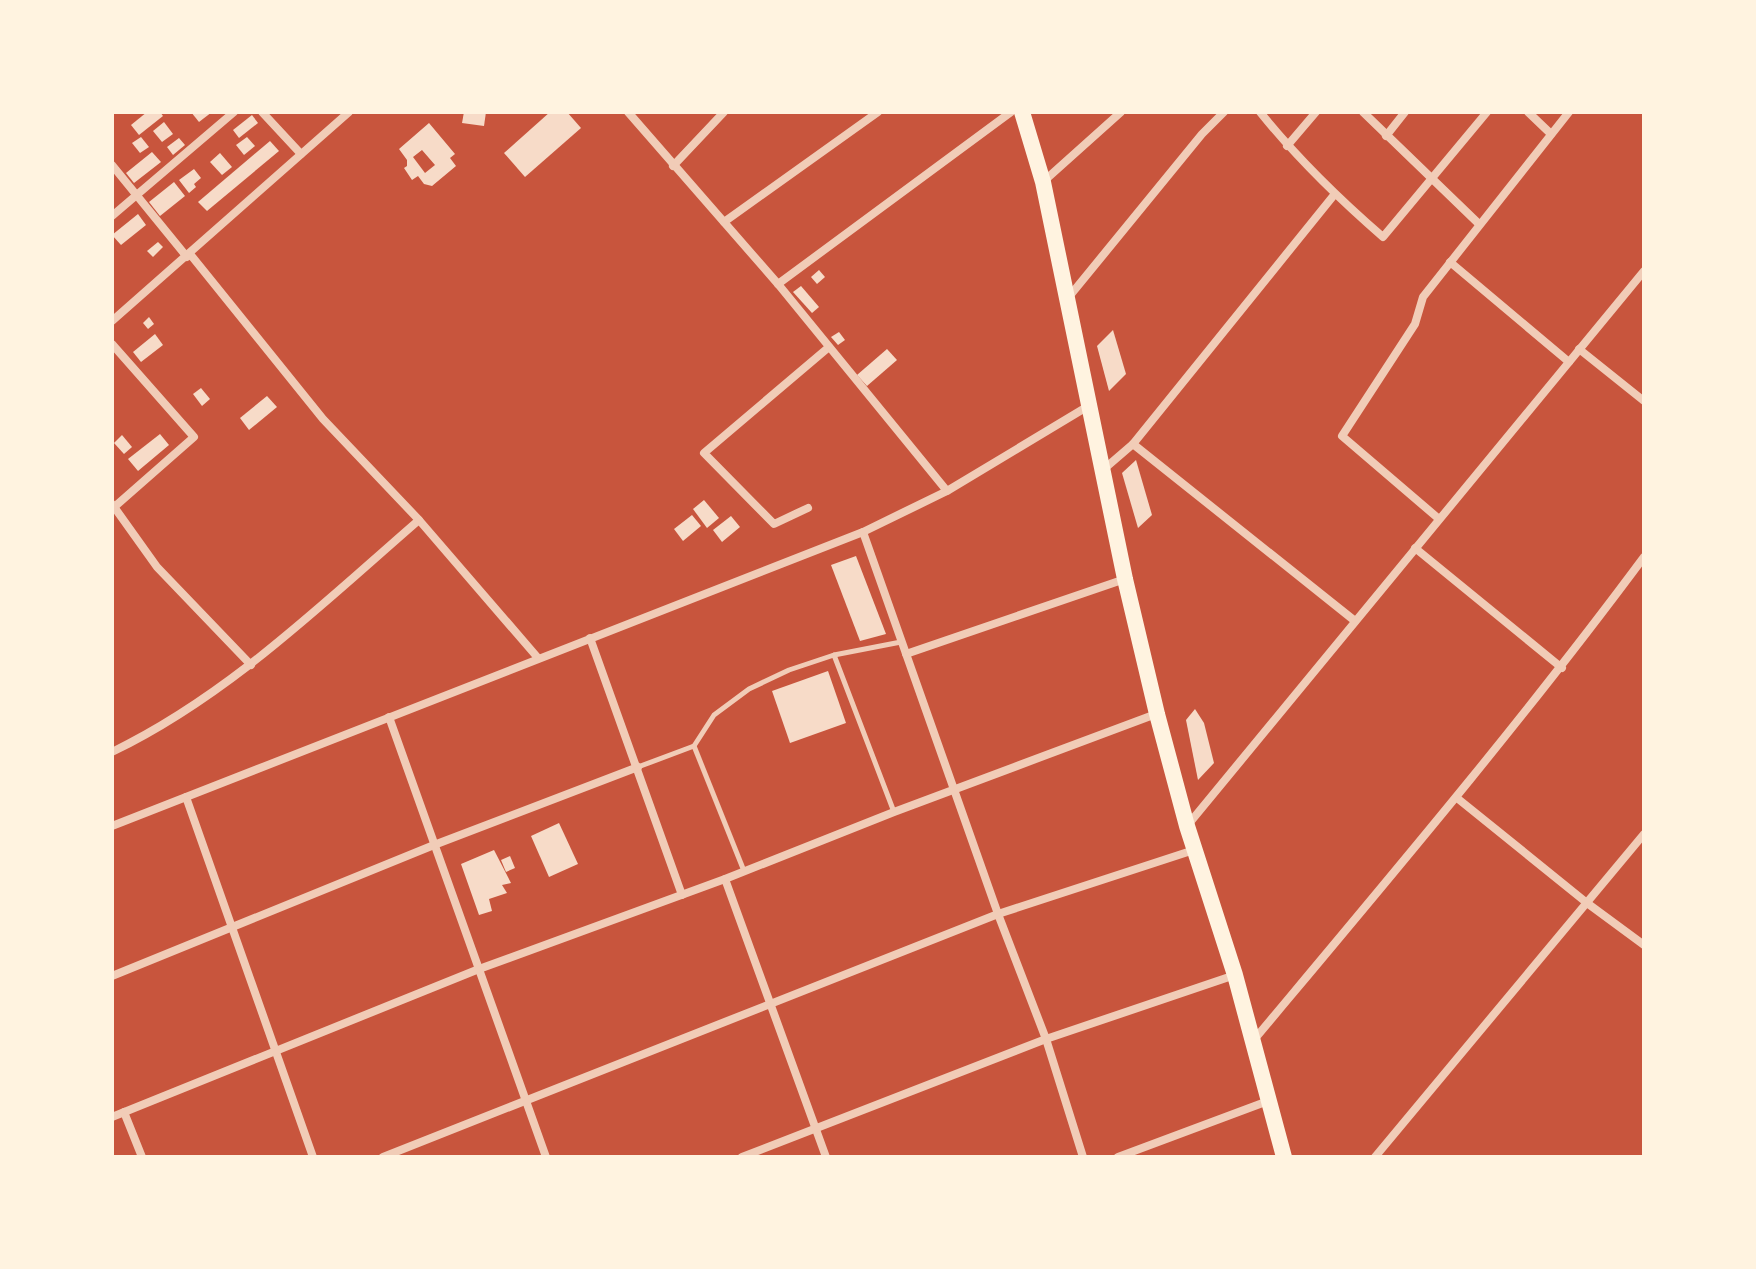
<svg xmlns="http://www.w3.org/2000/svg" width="1756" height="1269" viewBox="0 0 1756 1269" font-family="Jost,sans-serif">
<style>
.building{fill:#f7dbc8;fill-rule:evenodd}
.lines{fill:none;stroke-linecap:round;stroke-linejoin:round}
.service{stroke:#f1ccb7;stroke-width:5}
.minor{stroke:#f1ccb7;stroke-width:8}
.trunk{stroke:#fff3e0;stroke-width:16}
</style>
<rect width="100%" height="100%" fill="#c8553d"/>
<g class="building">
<path d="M147,112H160L163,116L139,135L131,125Z"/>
<path d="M191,112H212L199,122Z"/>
<path d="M464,112H486L484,126L462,123Z"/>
<path d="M550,112H567L581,128L525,177L504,153Z"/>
<path d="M252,115L258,123L239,138L233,130Z"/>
<path d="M164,122L173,134L162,142L153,131Z"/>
<path d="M429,123L455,154L450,158L456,166L432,186L424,184L418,176L412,180L404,168L407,166V160L399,149ZM422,150L435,165L425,173L413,157Z"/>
<path d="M141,137L149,147L140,153L132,143Z"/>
<path d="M247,137L255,146L244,155L236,145Z"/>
<path d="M179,138L185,145L173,155L167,147Z"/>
<path d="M270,141L279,151L207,211L198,202Z"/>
<path d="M152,152L161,162L134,183L126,173Z"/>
<path d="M220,153L232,167L222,175L210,162Z"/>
<path d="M194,169L201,178L194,184L196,187L189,193L179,180Z"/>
<path d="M174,182L185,196L160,216L149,202Z"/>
<path d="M138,214L146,225L121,245L112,235Z"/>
<path d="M158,242L163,247L153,257L147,251Z"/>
<path d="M819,270L825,277L817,284L811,277Z"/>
<path d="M801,286L819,307L812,313L793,292Z"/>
<path d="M149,317L154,324L148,329L143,323Z"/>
<path d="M1113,330L1126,374L1109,391L1097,346Z"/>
<path d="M839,332L845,340L838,345L831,337Z"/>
<path d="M155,334L163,345L141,362L133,352Z"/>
<path d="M887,349L897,360L867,386L857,375Z"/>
<path d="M201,388L210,399L202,406L193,394Z"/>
<path d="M267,396L277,407L249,430L240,418Z"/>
<path d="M160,434L169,445L138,471L128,459Z"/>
<path d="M122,435L132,447L124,454L114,443Z"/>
<path d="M1136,460L1152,515L1138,528L1122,473Z"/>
<path d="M704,500L719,518L707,528L693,509Z"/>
<path d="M692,515L701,526L683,541L674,529Z"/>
<path d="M731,516L740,527L722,542L713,530Z"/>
<path d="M856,556L886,634L860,641L831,565Z"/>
<path d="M828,671L846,723L790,743L772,691Z"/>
<path d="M1195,709L1204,723L1214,763L1198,780L1186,720Z"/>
<path d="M559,823L578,864L549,877L531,836Z"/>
<path d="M494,850L511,883L502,885L507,893L489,899L492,911L479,915L461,864Z"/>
<path d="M510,856L515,868L506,872L501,860Z"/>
</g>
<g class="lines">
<g class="service">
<path d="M834,655L894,812"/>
<path d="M694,746L744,871"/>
<path d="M638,767L694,746L714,715L749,689L789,670L834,655L901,642"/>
</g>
<g class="minor">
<path d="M262,112L301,154"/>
<path d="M628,112L778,284L947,491"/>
<path d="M1260,112C1297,158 1338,198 1383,237L1487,112"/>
<path d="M1363,112L1479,224"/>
<path d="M1528,112L1551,134"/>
<path d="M1386,136L1405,112"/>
<path d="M1287,146L1316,112"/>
<path d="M112,165L187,257"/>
<path d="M673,166L724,112"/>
<path d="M1044,181L1121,112"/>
<path d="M112,216L234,112"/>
<path d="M724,222L878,112"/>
<path d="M190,254L323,419L419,520L538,658"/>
<path d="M1450,262L1569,362"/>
<path d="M778,284L1011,112"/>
<path d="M1068,298L1202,134L1224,112"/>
<path d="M112,321L349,112"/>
<path d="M112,344L194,437L112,509"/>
<path d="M1579,349L1644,401"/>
<path d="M1133,444L1355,621"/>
<path d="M1104,469L1133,444L1334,195"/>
<path d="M112,504L157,567L251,665"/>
<path d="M808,508L774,524L704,453L829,347"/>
<path d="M1439,519L1342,436L1415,324L1423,297L1569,112"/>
<path d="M863,532L998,914L1046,1039L1083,1157"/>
<path d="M1415,548L1562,668"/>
<path d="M590,638L682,895"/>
<path d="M906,654L1125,579"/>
<path d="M389,717L546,1157"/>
<path d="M112,752C228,696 322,604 419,520"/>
<path d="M186,797L313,1157"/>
<path d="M1457,798L1587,903L1644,945"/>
<path d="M112,826L863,532L947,491L1090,405"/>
<path d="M1187,826L1644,271"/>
<path d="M725,879L826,1157"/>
<path d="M112,976L434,845L638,767"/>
<path d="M1253,1041C1386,882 1520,724 1644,557"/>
<path d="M124,1112L142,1157"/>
<path d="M112,1117L479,969L725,879L894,812L1156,714"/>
<path d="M383,1157L998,914L1194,850"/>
<path d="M742,1157L1046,1039L1235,975"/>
<path d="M1118,1157L1268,1101"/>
<path d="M1375,1157L1644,834"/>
</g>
<path class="trunk" d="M1022,112L1043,182L1125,579L1157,714L1187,826L1235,975L1284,1157"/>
</g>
<rect width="1756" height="1269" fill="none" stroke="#fff3e0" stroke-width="228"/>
</svg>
